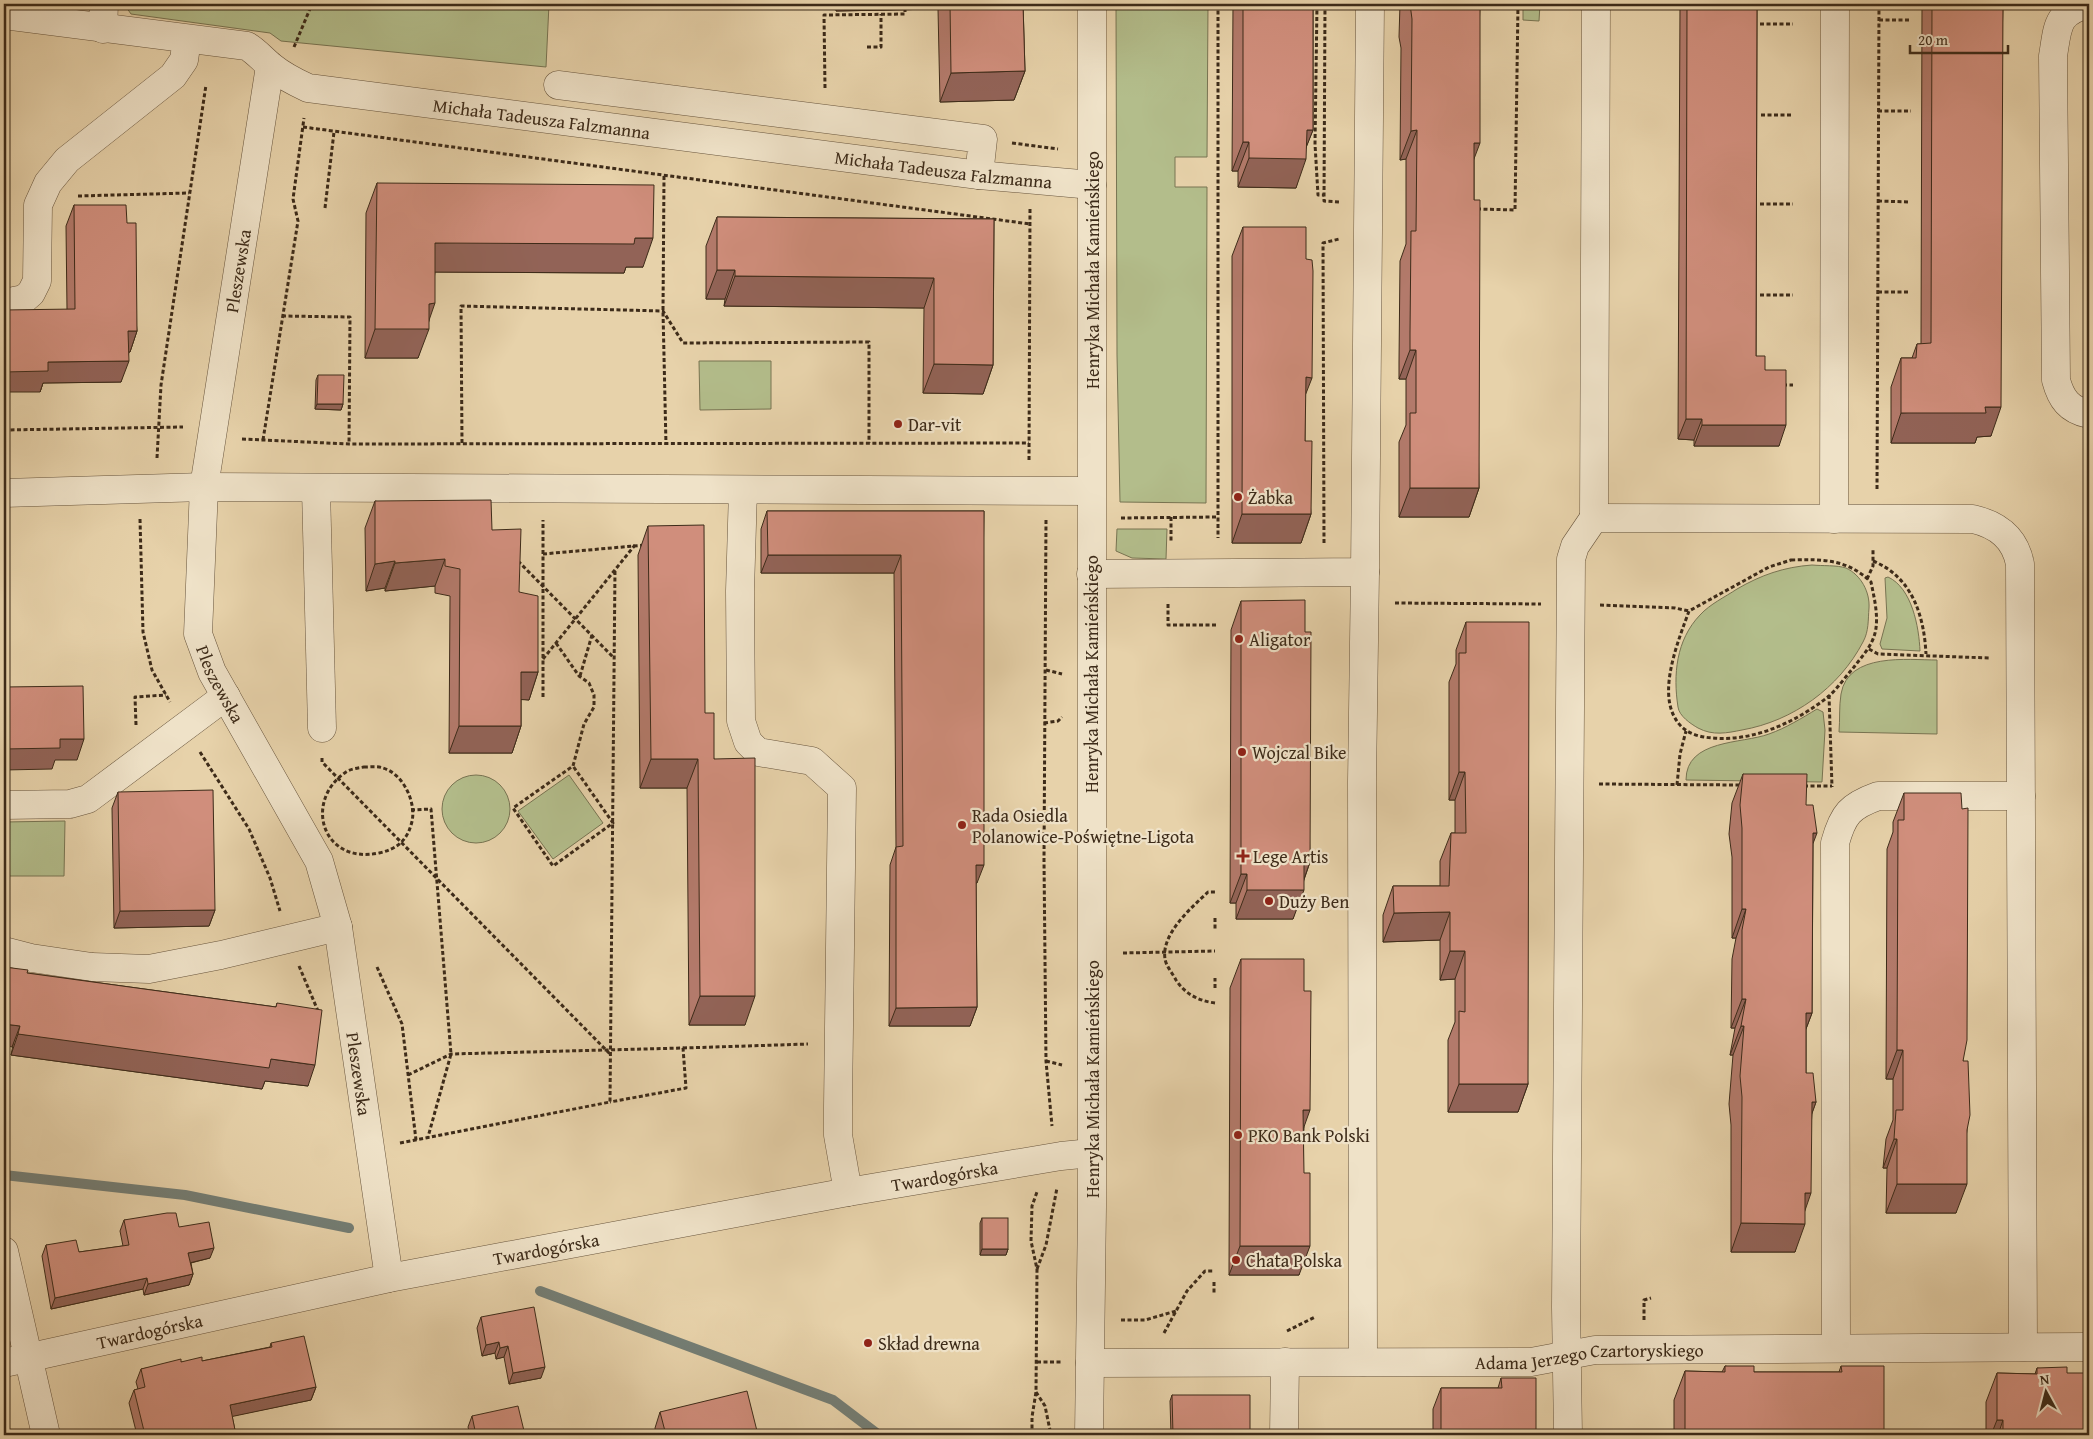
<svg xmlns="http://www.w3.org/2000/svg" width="2093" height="1439" viewBox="0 0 2093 1439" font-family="'Gentium Book Plus',serif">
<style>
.green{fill:#b3bd8b;stroke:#787452}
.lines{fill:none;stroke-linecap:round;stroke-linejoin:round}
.stream{stroke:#747e75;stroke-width:10}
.minor-casing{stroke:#68553d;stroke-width:29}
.path{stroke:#3d2b19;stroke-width:3;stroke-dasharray:4 2.5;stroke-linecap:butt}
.minor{stroke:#efe2c8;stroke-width:28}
.wall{fill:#b37a6b;stroke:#3d2b19}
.shaded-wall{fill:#926357;stroke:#3d2b19}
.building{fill:#d08e7c;stroke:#3d2b19}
.poi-dot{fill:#8f2418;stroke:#efe2c8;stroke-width:2}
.labels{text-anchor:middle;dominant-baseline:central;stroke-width:4.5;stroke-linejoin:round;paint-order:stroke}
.street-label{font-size:18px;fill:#3d2b19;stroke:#efe2c8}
.poi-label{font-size:18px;fill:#3d2b19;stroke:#efe2c8;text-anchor:start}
</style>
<rect width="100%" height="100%" fill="#e7d2aa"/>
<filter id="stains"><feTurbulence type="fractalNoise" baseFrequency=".004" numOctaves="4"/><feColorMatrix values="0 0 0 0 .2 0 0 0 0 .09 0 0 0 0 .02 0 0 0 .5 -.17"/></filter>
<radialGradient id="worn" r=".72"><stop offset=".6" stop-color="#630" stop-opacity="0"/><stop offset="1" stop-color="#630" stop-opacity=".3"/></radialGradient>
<g class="green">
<path d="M10,4H83L73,14Z"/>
<path d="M124,4H549L546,67L281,41L270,33L131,14Z"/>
<path d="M1116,4H1208L1207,157H1175V187H1207L1206,503L1120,502L1117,355Z"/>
<path d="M1523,4H1540L1539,21L1523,20Z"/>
<path d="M699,361H771V409L700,410Z"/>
<path d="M1117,529H1167L1166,559L1132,558L1116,551Z"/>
<path d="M1812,565C1822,566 1837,565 1846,568C1861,575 1870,592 1869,608C1868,620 1869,631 1863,642C1839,688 1793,721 1742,730C1727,733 1713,736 1698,728C1691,724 1679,716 1678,707C1673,675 1676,640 1700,615C1710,604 1725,597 1737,589C1761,575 1784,567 1812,565Z"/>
<path d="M1888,577C1912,588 1919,627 1920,651L1882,649L1880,644L1887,618L1885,578Z"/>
<path d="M1937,660V734L1839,732C1840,720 1839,706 1841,694C1848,652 1908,660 1937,660Z"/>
<path d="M1817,709L1823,712L1825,730L1822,782L1686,780C1686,739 1742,744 1769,734C1786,728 1802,718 1817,709Z"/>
<circle cx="476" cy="809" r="34"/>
<path d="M569,775L603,823L553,859L518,811Z"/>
<path d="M65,821L64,876H4V822Z"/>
</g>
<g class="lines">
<g class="stream">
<path d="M4,1175L185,1195L349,1228"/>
<path d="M540,1291L833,1400L879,1435"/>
</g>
<defs>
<g id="minor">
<path d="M2088,4C2056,13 2058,26 2053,56L2056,380C2061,399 2069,410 2089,414"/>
<path id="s1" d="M4,15L247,46C257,52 263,60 272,67C283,76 295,82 308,88L979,175L1092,185"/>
<path d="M103,29L104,4"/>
<path id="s2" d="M270,66L204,487L198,634L212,672L319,861L338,927L389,1278"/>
<path d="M558,85L983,139L979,175"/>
<path d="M4,303L24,299L31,293L37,281L38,205L48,183L67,160L173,76L184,60L187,39"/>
<path d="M316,489L322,728"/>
<path d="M743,490L740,591L741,721L748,742L758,752L812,761L842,788L838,1107V1135L848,1192"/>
<path d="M4,493L204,487L1091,491"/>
<path d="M1594,518L1596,4"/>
<path d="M1834,519L1835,4"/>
<path d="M1091,574L1365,572L1370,4"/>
<path d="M4,805L70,804L88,799L226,696"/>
<path d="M4,951L31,958L92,967L149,969L221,955L338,927"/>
<path d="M4,1251L46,1435"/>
<path d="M1836,1347L1835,843C1843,814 1850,806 1878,796H2021"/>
<path d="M1363,1362L1362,782L1365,572"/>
<path id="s3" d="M4,1363L389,1278L848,1192L1061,1156L1091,1153"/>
<path id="s4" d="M1090,1363L1531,1362L1595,1350L2089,1347"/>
<path d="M1089,1435L1092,1207V4"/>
<path d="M1284,1435L1285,1362"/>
<path d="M1568,1435L1566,1307L1571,559L1575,546L1594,518L1973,519C1998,525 2015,538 2020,564L2023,1347"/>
</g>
</defs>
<use href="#minor" class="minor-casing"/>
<g class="path">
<path d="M1218,4V538"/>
<path d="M1317,4L1315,144L1318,195H1324"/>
<path d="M1325,4L1324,201L1339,202"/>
<path d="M1879,20H1910"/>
<path d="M1760,24H1793"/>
<path d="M294,47L312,4"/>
<path d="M867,47H881V14"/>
<path d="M825,88L824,15L905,14V4"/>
<path d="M1878,111H1911"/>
<path d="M1761,115H1793"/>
<path d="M303,127L1030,224"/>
<path d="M1012,143L1058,149"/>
<path d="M664,176L663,311L666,445"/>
<path d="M78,196L189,193"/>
<path d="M1878,201L1910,202"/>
<path d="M1760,204H1793"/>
<path d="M325,208L334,132"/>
<path d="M1477,209L1515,210L1518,4"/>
<path d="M1878,292H1910"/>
<path d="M1760,295H1793"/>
<path d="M282,316L350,317L349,444"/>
<path d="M1783,385H1793"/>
<path d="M4,430L183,427"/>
<path d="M242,439L349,444L1029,443"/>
<path d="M263,440L298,221L293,199L304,118"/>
<path d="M462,443L461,306L663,311L683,343L869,342V443"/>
<path d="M157,458L161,385L206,85"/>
<path d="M1029,460L1030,209"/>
<path d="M1877,489L1879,4"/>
<path d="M1171,517V543"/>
<path d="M1121,518L1217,517"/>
<path d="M140,519L143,632L152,670L170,702"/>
<path d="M1046,520L1044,860L1046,1061L1052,1126"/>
<path d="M1324,543L1323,243L1339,239"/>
<path d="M543,554L645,545"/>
<path d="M1791,560C1823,559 1847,559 1871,582C1874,597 1878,613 1876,628C1874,644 1863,655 1854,667C1846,676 1838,688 1829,696C1798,721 1754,742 1713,738C1698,737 1683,733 1675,718C1658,689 1679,639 1689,611L1769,567Z"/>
<path d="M518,561L614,658"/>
<path d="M1873,561C1912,577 1924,615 1926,654"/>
<path d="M1867,579L1873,566V548"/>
<path d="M1395,603L1541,604"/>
<path d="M1168,604V625H1217"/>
<path d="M1600,605L1675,608L1689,611"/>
<path d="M556,643L579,676L589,683L594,695V707L584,724L573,766L513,808L553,866L613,823L573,766"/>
<path d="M1869,649L1878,654L1989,658"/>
<path d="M543,659L635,545"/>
<path d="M1046,670L1062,674"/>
<path d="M580,676L592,635"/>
<path d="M1829,695L1832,787"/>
<path d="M543,697V520"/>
<path d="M1044,723L1058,721L1062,717"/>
<path d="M136,725L135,697L166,695"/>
<path d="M200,752L249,829L270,878L280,911"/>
<path d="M322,758V762L610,1054"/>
<path d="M364,767C370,767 378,766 383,768C404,774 418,805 411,825C406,842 396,849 379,853C322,865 303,801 346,772C350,769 358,768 364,767Z"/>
<path d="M1599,784L1740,785"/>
<path d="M1677,785L1680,754L1686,731"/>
<path d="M1804,786H1832"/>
<path d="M411,810L431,809L451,1054L428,1137"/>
<path d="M1215,918V930"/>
<path d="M1123,953L1215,951"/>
<path d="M299,966L318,1011"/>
<path d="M377,967L402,1024L416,1140"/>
<path d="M1215,988V978"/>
<path d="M1215,1003C1199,1001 1185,994 1176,980C1173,974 1166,966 1165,959C1161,934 1191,908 1208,892H1215"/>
<path d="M683,1048L808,1044"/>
<path d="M1046,1061L1062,1065"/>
<path d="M408,1075L451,1054L683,1048L686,1088L610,1102"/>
<path d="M400,1143L610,1102L615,569"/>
<path d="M1037,1269L1046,1245L1057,1188"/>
<path d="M1214,1282V1295"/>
<path d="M1121,1320H1145L1176,1311"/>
<path d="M1644,1320V1300L1651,1298"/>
<path d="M1287,1331L1315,1317"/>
<path d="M1164,1333L1187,1291L1205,1271H1214"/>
<path d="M1037,1362H1061"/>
<path d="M1036,1392L1045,1406L1051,1435"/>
<path d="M1032,1435V1417L1036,1392L1037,1269L1031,1241L1032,1206L1037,1192"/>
</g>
<use href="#minor" class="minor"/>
</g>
<g class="wall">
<path d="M836,4H1023L1025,71L1014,100L940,102L938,9L836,11Z"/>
<path d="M1233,4H1313V130L1306,147L1296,188L1238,187V171H1232Z"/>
<path d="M1400,4H1480L1474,160V200L1479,488L1469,517H1399V442L1406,425V379H1399V362L1400,261L1406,244V159L1400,160L1401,48L1399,37Z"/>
<path d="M1680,4H1757L1756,356L1765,370L1779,446H1694V440L1678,439Z"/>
<path d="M1922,4H2003L1991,436L1977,437L1975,443H1891V387L1901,358H1912L1917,344H1921Z"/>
<path d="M377,183L643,267H626L624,273L435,272L429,321L418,358H365L366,213Z"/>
<path d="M74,205L127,223L137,331L130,352H129L121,382L43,383L40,392L67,309L66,226Z"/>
<path d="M717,217L994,219L993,365L983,394L923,393L924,308L724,306L725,299H706V246Z"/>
<path d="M1243,227L1305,395V441L1311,514L1301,543H1232V256Z"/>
<path d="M318,375L343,404L341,410L315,409L316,380Z"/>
<path d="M375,501L492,530L519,592L538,672L529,700L521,699V726L512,753H449L450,596L435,593V586L385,591V588L366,591L365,528Z"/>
<path d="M767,511H984L977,883H976L977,1007L970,1026H889L890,865L896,847L894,573H761V529Z"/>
<path d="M648,526L714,759L745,1025H689L687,788H640L638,555Z"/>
<path d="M1241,601L1305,632L1310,862L1304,880L1293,919H1236V903H1230L1231,630Z"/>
<path d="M1466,622L1528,1084L1518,1112H1448V1040L1455,1022V979L1440,980V940L1383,942V915L1393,886H1440V861L1451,833H1455V800H1449V682L1456,664V650Z"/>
<path d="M1743,774L1806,805L1813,845L1812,1013L1806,1029V1073L1816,1102L1812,1113L1805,1209L1795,1252H1731V1125L1729,1104L1733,1055H1730L1735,1028H1731L1732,959L1736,938H1732V857L1729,834L1732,803Z"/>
<path d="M118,792L215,910L209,926L114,928L112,808Z"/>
<path d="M1904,793L1963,1061L1967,1130L1956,1213H1886L1887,1168H1883L1886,1139L1893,1120V1079H1886L1887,849L1893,832V822Z"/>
<path d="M1241,959L1304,1127L1299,1275H1229L1230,988Z"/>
<path d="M27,973L276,1007L277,1003L308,1086L265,1081L262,1089L11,1055Z"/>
<path d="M982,1218L1008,1249L1006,1255H980V1223Z"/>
<path d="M124,1220L179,1227L210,1258L191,1263L193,1274L189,1285L144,1295L143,1289L51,1309L42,1256L46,1245L79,1252L123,1246L120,1231Z"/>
<path d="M481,1317L541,1378L509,1384L504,1357L496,1359L495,1353L482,1356L477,1328Z"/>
<path d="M271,1343L316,1387L311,1400L232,1416L236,1435H137L129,1403L134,1390L138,1389L136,1382L141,1369L181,1362L202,1361L270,1347Z"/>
<path d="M1725,1366L1754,1372H1839L1841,1366L1884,1435H1674V1400L1685,1371L1722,1372Z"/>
<path d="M2037,1368L2067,1373L2089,1435H1986V1402L1997,1373L2035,1374Z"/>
<path d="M1501,1378L1536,1435H1433V1409L1441,1388H1498Z"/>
<path d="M1172,1395L1250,1435H1171L1170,1401Z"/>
<path d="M660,1412L758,1435H656L655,1428Z"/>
<path d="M472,1416L525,1435H470L468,1427Z"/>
</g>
<g class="shaded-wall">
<path d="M839,4H940L938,9L836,11Z"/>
<path d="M1025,71L1014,100L940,102L951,73Z"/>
<path d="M1307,130H1313L1302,158L1306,159L1296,188L1238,187L1249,158Z"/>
<path d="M1417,130L1406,159L1400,160L1411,131Z"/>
<path d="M1243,142H1249L1238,171H1232Z"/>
<path d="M1474,143H1480L1469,172Z"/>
<path d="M635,238H653L643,267H626L624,273L425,272L435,243Z"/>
<path d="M717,270H735L725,299H706Z"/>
<path d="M735,276L934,278L924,308L724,306Z"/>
<path d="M435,303L426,329H429L418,358H365L375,329L429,304Z"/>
<path d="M128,331H137L130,352H121Z"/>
<path d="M1410,350H1416L1406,379H1399Z"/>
<path d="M129,361L121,382L43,383L40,392H4V372L48,362Z"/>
<path d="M934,364L993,365L983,394L923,393Z"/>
<path d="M1306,377L1312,378L1301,406Z"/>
<path d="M317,404H343L341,410L315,409Z"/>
<path d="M1985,407H2001L1991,436L1977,437L1975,443H1891L1901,413Z"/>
<path d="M1686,419H1702L1694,440L1678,439Z"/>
<path d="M1702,425H1786L1779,446H1694Z"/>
<path d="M1410,488H1479L1469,517H1399Z"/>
<path d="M1242,514H1311L1301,543H1232Z"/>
<path d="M768,555H901L894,573H761Z"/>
<path d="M445,559L435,586L385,591L395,563Z"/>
<path d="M395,561L385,588L366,591L375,564Z"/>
<path d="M521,672H538L529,700L511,699Z"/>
<path d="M459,726H521L512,753H449Z"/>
<path d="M60,739H84L77,760H55L52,769L4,770V749Z"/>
<path d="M651,759H698L687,788H640Z"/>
<path d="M1459,772H1465L1455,800H1449Z"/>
<path d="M1813,833H1817L1806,862Z"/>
<path d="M1304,862H1310L1300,890H1304L1293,919H1236L1247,890Z"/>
<path d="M976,865H984L977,883H969Z"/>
<path d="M1241,874H1247L1236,903H1230Z"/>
<path d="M1742,909H1746L1736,938H1732Z"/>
<path d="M215,910L209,926L114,928L120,911Z"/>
<path d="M1450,912L1440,940L1383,942L1394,913Z"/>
<path d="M1450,951H1465L1455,979L1440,980Z"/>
<path d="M700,996H755L745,1025H689Z"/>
<path d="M1742,999H1746L1735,1028H1731Z"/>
<path d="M977,1007L970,1026H889L896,1008Z"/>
<path d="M1806,1013H1812L1801,1042Z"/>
<path d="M4,1024L20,1026L12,1047L4,1045Z"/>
<path d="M1741,1026H1744L1733,1055H1730Z"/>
<path d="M18,1034L271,1059L315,1065L308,1086L265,1081L262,1089L11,1055Z"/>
<path d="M1897,1050H1903L1893,1079H1886Z"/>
<path d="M1459,1084H1528L1518,1112H1448Z"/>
<path d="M1812,1102H1816L1806,1130Z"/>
<path d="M1303,1110H1310L1300,1138Z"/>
<path d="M1894,1139H1897L1887,1168H1883Z"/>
<path d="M1897,1184H1967L1956,1213H1886Z"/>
<path d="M1805,1193H1811L1801,1222Z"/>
<path d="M1741,1223L1805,1224L1795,1252H1731Z"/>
<path d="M1240,1246H1310L1299,1275H1229Z"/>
<path d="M214,1248L210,1258L185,1264L188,1253Z"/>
<path d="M982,1249H1008L1006,1255H980Z"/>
<path d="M193,1274L189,1285L144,1295L148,1284Z"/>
<path d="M147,1278L143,1289L51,1309L55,1298Z"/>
<path d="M499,1342L495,1353L482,1356L486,1345Z"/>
<path d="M508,1346L504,1357L496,1359L500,1348Z"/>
<path d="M545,1367L541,1378L509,1384L513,1373Z"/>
<path d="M316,1387L311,1400L225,1418L230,1405Z"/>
<path d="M1997,1420H2003L1998,1435H1991Z"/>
</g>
<g class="building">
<path d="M950,4H1023L1025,71L951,73Z"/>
<path d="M1243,4H1313V130H1307L1306,159L1249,158V142H1243Z"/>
<path d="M1410,4H1480V143H1474V200H1480L1479,488H1410V413H1416V350H1410V333L1411,231H1416L1417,130L1411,131L1412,19Z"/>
<path d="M1687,4H1757L1756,356H1765V370H1786V425H1702V419H1686Z"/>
<path d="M1932,4H2003L2001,407H1985L1986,413H1901V358H1916L1917,344L1931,343Z"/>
<path d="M377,183L654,185L653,238H635L634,244L435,243V303L429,304V329H375Z"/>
<path d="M74,205H126L127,223H136L137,331H128L129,361L48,362V371L4,372V310L75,309Z"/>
<path d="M717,217L994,219L993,365L934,364V278L735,276V270H717Z"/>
<path d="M1243,227H1306V259L1312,260L1313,271L1312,378L1306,377L1305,441H1312L1311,514H1242Z"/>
<path d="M318,375H344L343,404H317Z"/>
<path d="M491,500L492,530L521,529L519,592L538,596V672H521V726H459L460,569L445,566V559L395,563V561L375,564V501Z"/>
<path d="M767,511H984V865H976L977,1007L896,1008V847L903,846L901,555H768Z"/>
<path d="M704,525L705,713H714V759L755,758V996H700L698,759H651L648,526Z"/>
<path d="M1305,600V632H1311L1310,862H1304V890H1247V874H1241V601Z"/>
<path d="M1466,622H1529L1528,1084H1459V1011L1465,1012V951H1450V912L1394,913L1393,886H1449L1451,833H1466L1465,772H1459V653H1466Z"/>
<path d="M83,686L84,739H60V748L4,749V687Z"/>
<path d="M1743,774H1807L1806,805H1813L1817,833H1813L1812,1013H1806V1073H1813L1816,1102H1812L1811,1193H1805V1224L1741,1223L1742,1097L1740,1076L1744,1026H1741L1746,999H1742V930L1746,909H1742V828L1740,805Z"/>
<path d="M213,790L215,910L120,911L118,792Z"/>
<path d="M1904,793H1961L1962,809L1968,808L1967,1040L1963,1061H1968L1970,1115L1967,1130V1184H1897V1139H1894L1896,1110H1903V1050H1897L1898,820H1904Z"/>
<path d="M1241,959H1304V991H1311L1310,1110H1303L1304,1173H1310V1246H1240Z"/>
<path d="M4,967L28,970L27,973L276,1007L277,1003L322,1010L315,1065L271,1059L269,1068L18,1034L20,1026L4,1024Z"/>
<path d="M167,1213H176L179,1227L209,1222L214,1248L188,1253L193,1274L148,1284L147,1278L55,1298L46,1245L76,1240L79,1252L129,1245L124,1220Z"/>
<rect x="982" y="1218" width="26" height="31"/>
<path d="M534,1307L545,1367L513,1373L508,1346L500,1348L499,1342L486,1345L481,1317Z"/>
<path d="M304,1336L316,1387L230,1405L236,1435H145L134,1390L145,1387L141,1369L181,1359V1362L202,1357V1361L272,1347L271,1343Z"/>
<path d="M1725,1366H1754V1372H1842L1841,1366H1884V1435H1685V1371L1725,1372Z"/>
<path d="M2067,1367V1373H2089V1435H2003V1420H1997V1373L2037,1374V1368Z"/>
<path d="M1501,1378H1536V1435H1441V1388H1502Z"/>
<path d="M747,1391L758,1435H666L660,1412Z"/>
<path d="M1172,1395H1250V1435H1173Z"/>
<path d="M518,1406L525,1435H476L472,1416Z"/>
</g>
<g class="poi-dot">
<circle cx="898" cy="424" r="5"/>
<circle cx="1238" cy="497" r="5"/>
<circle cx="1239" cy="639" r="5"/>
<circle cx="1242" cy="752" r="5"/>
<circle cx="962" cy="825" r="5"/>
<path d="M1240.5 848.5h5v5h5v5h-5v5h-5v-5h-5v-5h5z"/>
<circle cx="1269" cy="901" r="5"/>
<circle cx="1238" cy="1135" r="5"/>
<circle cx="1236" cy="1260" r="5"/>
<circle cx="868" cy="1343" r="5"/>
</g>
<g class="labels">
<g class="street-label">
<text stroke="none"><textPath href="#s1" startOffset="555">Michała Tadeusza Falzmanna</textPath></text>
<text stroke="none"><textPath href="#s1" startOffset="960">Michała Tadeusza Falzmanna</textPath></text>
<text transform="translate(1092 270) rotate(-90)">Henryka Michała Kamieńskiego</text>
<text transform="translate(238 271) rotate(-81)">Pleszewska</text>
<text transform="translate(1091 674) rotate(-90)">Henryka Michała Kamieńskiego</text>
<text stroke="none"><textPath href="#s2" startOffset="628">Pleszewska</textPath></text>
<text stroke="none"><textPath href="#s2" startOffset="1048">Pleszewska</textPath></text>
<text transform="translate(1092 1079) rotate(-90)">Henryka Michała Kamieńskiego</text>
<text stroke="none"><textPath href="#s3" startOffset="959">Twardogórska</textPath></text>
<text stroke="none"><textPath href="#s3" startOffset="554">Twardogórska</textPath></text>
<text stroke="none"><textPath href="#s3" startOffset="149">Twardogórska</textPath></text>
<text stroke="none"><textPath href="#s4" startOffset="500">Adama Jerzego Czartoryskiego</textPath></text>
</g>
<g class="poi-label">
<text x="908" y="424">Dar-vit</text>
<text x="1248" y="497">Żabka</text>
<text x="1249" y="639">Aligator</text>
<text x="1252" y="752">Wojczal Bike</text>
<text x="972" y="815">Rada Osiedla<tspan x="972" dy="21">Polanowice-Poświętne-Ligota</tspan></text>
<text x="1253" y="856">Lege Artis</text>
<text x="1279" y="901">Duży Ben</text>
<text x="1248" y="1135">PKO Bank Polski</text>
<text x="1246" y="1260">Chata Polska</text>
<text x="878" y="1343">Skład drewna</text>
</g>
</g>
<rect width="2093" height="1439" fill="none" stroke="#e7d2aa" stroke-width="20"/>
<rect x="5" y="5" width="2083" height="1429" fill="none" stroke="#3d2b19" stroke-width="2.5"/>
<rect x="10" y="10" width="2073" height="1419" fill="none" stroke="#3d2b19"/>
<g transform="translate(2046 1392) rotate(353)" stroke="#efe2c8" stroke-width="4" paint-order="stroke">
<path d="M0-4L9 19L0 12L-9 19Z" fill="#3d2b19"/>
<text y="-8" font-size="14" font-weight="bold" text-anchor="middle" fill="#3d2b19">N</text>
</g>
<path d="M1910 45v8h98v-8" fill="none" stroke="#3d2b19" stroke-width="2.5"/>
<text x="1918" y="45" font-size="15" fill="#3d2b19" stroke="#efe2c8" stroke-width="4" paint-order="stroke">20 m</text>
<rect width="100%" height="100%" filter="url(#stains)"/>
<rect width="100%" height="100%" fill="url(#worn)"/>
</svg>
